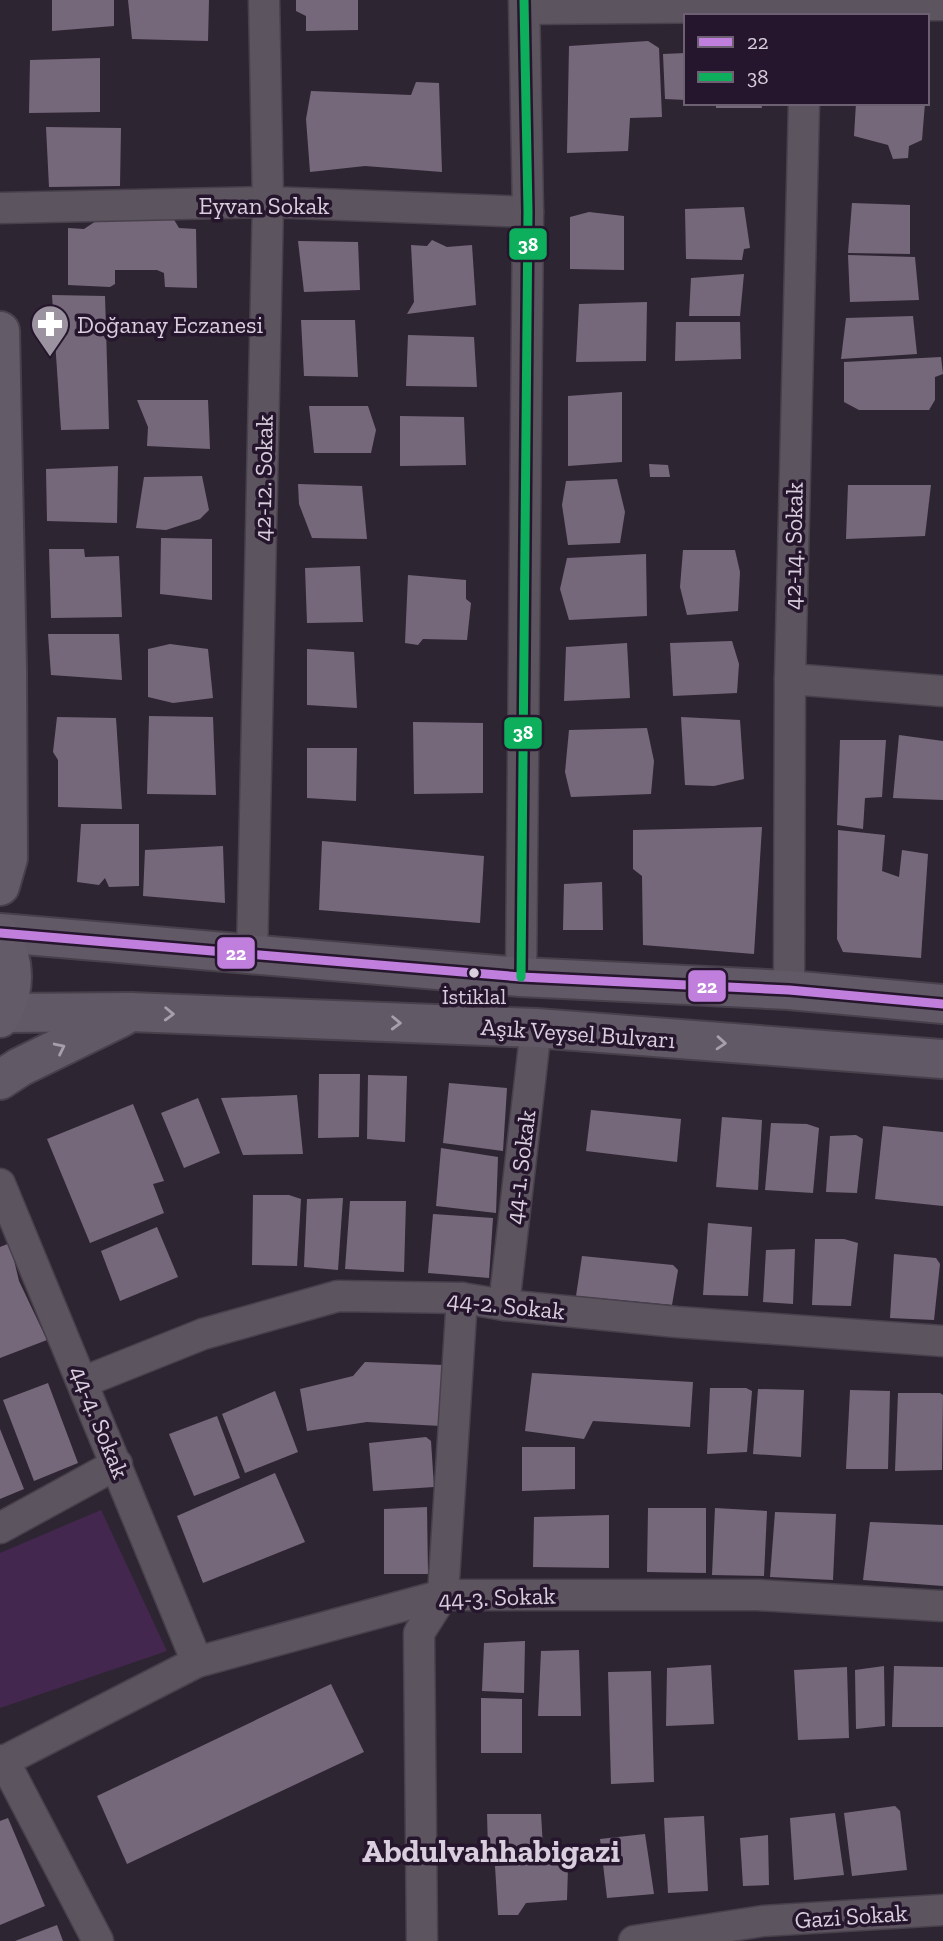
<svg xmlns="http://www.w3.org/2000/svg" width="943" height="1941" viewBox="0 0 943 1941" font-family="'Zilla Slab',serif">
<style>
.green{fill:#44274f}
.building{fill:#76687b}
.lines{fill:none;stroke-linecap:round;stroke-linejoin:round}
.minor-casing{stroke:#48414c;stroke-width:33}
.secondary-casing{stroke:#48414c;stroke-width:42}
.primary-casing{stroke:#48414c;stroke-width:42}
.minor{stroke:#5c545f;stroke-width:30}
.secondary{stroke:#615965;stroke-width:38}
.primary{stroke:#645b68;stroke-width:38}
.bus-1-casing{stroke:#26162d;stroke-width:14}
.bus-2-casing{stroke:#26162d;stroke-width:14}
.bus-1{stroke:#c07fdc;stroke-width:9}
.bus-2{stroke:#0daf5c;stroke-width:9}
.oneway{stroke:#a89fad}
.bus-dot{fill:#d8cedd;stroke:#26162d;stroke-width:2.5}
.labels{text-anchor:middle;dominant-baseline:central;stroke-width:7;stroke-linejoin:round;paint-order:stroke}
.bus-label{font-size:22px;fill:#d8cedd;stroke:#26162d}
.street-label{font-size:24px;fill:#d8cedd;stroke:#26162d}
.poi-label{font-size:24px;fill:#d8cedd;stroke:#26162d;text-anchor:start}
.district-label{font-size:32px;font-weight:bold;fill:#d8cedd;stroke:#26162d}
.line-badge{stroke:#26162d;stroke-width:2.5}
.badge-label{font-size:19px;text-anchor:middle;font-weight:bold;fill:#fff}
</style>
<rect width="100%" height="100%" fill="#2e2532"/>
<path class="green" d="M101,1510L167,1651L0,1708V1553Z"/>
<g class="building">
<path d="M52,0H114V26L52,31Z"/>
<path d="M128,0H209L208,41L132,39Z"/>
<path d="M296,0H358V30L306,31V16L296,11Z"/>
<path d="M648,41L659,48L662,117L630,118L628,151L567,153L569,46Z"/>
<path d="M686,53V100L665,99L663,54Z"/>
<path d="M100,58V112L29,113L30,60Z"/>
<path d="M416,82L439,83L442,172L365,166L310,172L306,119L311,91L411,95Z"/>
<path d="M716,103H761L762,108H716Z"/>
<path d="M856,103H925L922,140L909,146L908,158L893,159L888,145L854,136Z"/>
<path d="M46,127L121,128L120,186L49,187Z"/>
<path d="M852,203L910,205V254L848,253Z"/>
<path d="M744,207L750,248L744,249L742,260L686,259L685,209Z"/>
<path d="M589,212L624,216V270L570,269V217Z"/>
<path d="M173,218L179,228L196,229L197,288L165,287L164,273L157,270H115V284L110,287L68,285V228L84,229L99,219Z"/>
<path d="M432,240L447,247L472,245L476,305L407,314L414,302L411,245L427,246Z"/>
<path d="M298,241L358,242L360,290L304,292Z"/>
<path d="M848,255L915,257L919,300L850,302Z"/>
<path d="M744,274L740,316H689L691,278Z"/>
<path d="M52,295L105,296L109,429L61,430Z"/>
<path d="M647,302L646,361L576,362L579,304Z"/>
<path d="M913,316L917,354L841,359L846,318Z"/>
<path d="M301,320H355L358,377L304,376Z"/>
<path d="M676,322H740L741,359L675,361Z"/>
<path d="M408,335L474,337L477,387L406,386Z"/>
<path d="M941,357L943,374L935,377V400L929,410H859L844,402V362Z"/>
<path d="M622,392V462L568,466V396Z"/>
<path d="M137,400H208L210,449L147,446L148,427Z"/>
<path d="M309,406H368L376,430L371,453H314Z"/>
<path d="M400,416L464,417L466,465L400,466Z"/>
<path d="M649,464L668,465L670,477H650Z"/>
<path d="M118,466L117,523L47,521L46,469Z"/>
<path d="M202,476L209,510L200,519L166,530L136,528L144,477Z"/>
<path d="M617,479L625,512L620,543L568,545L562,505L566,481Z"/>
<path d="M298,484L362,486L367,539L312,538L299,504Z"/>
<path d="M848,485H931L925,536L846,539Z"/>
<path d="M161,538L212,539V600L160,594Z"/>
<path d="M49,549H84L85,557L119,556L122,617L51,618Z"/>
<path d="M683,550H735L740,572L738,611L687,615L680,587Z"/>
<path d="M646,554L647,616L569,620L560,589L567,558Z"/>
<path d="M360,566L363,622L307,623L305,568Z"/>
<path d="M408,575L466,580V599L471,603L467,640L423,639L418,645L405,643Z"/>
<path d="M48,634H119L122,680L51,675Z"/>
<path d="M732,641L739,664L737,693L673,696L670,643Z"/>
<path d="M627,643L630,698L564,701L566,647Z"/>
<path d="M170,644L208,649L213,698L173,703L148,697V649Z"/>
<path d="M307,649L354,652L357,708L307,705Z"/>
<path d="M149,716L213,717L216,795L147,794Z"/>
<path d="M57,717L116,718L122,809L58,807V760L53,752Z"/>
<path d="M681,717L740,720L744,779L714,786L685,785Z"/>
<path d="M413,722L483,723V793L414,794Z"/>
<path d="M647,728L654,761L651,794L571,797L565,772L569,730Z"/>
<path d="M899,735L943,741V800L893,798Z"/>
<path d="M840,740H886L882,797L865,798L863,829L837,825Z"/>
<path d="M307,748H357L356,801L307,798Z"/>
<path d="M81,824H139V886L109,887L105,878L99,885L77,882Z"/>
<path d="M762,827L754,954L643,945L642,876L633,869V830Z"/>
<path d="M838,830L885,835L882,871L899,877L902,850L928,854L921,958L843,952L837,939Z"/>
<path d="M322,841L484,856L480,923L319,910Z"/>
<path d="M223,846L225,903L143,896L145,850Z"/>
<path d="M602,882L603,930H563L564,884Z"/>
<path d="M319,1074H360L359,1137L318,1138Z"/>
<path d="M368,1075L407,1076L405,1142L367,1139Z"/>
<path d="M449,1083L507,1088L503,1151L443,1143Z"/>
<path d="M297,1095L303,1154L243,1155L221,1098Z"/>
<path d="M198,1098L220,1153L184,1168L161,1113Z"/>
<path d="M133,1104L164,1181L153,1184L164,1213L90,1243L47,1139Z"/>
<path d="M591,1110L681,1119L677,1162L586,1151Z"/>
<path d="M722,1117L762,1120L758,1190L716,1187Z"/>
<path d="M771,1123L807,1124L819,1128L813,1193L765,1190Z"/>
<path d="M883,1126L943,1132V1206L875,1199Z"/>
<path d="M856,1135L863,1139L857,1193L826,1192L830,1136Z"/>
<path d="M441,1148L498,1157L496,1213L436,1206Z"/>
<path d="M253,1195H289L301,1199L297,1266L252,1265Z"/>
<path d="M343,1198L338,1270L304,1267L307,1199Z"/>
<path d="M350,1201H406L404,1272L345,1269Z"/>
<path d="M433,1214L493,1218L489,1278L428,1273Z"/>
<path d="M708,1223L752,1227L748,1296L703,1295Z"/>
<path d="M157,1227L178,1277L120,1301L101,1251Z"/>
<path d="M815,1239H844L858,1243L851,1306L812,1305Z"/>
<path d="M10,1243L19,1281L47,1340L0,1358V1247Z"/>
<path d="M795,1249L793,1304L763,1302L766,1250Z"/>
<path d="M894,1254L936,1258L940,1264L934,1320L890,1318Z"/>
<path d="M582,1256L673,1265L678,1270L672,1305L576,1296Z"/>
<path d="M365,1362L443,1365L441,1426L367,1422L307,1431L300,1389L353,1376Z"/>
<path d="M532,1373L693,1382L690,1427L593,1421L584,1439L525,1431Z"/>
<path d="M48,1383L78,1463L34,1481L3,1400Z"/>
<path d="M710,1388H746L752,1391L747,1452L707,1454Z"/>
<path d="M758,1389L804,1390L801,1457L753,1454Z"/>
<path d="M850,1390L890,1391L888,1469H846Z"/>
<path d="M275,1391L298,1452L245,1473L222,1414Z"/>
<path d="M898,1393H940L943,1395L942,1470L895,1471Z"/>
<path d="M217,1416L240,1478L194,1496L169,1434Z"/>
<path d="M0,1429L24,1489L0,1499Z"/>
<path d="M426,1437L431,1441L434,1487L373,1491L369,1443Z"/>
<path d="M522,1447H575V1489L522,1491Z"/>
<path d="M275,1473L305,1542L203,1583L177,1516Z"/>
<path d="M427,1507L428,1574H384V1509Z"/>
<path d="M648,1508H706V1573L647,1572Z"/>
<path d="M715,1508L767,1511L764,1576L712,1575Z"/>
<path d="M775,1512L836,1514L833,1580L770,1577Z"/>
<path d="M609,1515V1568L533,1567L534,1517Z"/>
<path d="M870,1522L943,1525V1586L863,1580Z"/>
<path d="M525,1641L524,1693L482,1691L484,1643Z"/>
<path d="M579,1650L581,1716H538L541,1651Z"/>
<path d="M711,1665L714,1724L666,1726L667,1668Z"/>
<path d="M884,1666L885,1726L856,1729L855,1670Z"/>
<path d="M894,1666L943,1667V1727H892Z"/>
<path d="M847,1667L849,1738L798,1740L794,1670Z"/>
<path d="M651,1671L654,1782L611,1784L608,1672Z"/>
<path d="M331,1684L364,1752L127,1864L97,1796Z"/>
<path d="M481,1698L522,1699V1753H481Z"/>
<path d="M895,1806L900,1811L907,1870L852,1876L844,1813Z"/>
<path d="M835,1813L844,1875L794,1880L790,1818Z"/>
<path d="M487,1814H541L543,1847L488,1849Z"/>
<path d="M704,1816L708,1891L668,1893L664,1818Z"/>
<path d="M8,1818L45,1906L0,1925V1821Z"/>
<path d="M645,1834L654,1894L607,1898L600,1839Z"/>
<path d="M768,1835L769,1885L743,1886L740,1838Z"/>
<path d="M561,1862L568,1867L567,1900L526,1903L518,1915H498L495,1866Z"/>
<path d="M57,1925L63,1941H15Z"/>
</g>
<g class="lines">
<defs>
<g id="minor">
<path d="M525,9L943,5"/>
<path d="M0,208L268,202L528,212"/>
<path d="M790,679L943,691"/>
<path d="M252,956L268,202L264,0"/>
<path d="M521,977L528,212L524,0"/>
<path d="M789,990L790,679L804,103"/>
<path d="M0,1184L197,1662"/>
<path d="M504,1305L536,1028"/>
<path d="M83,1382L203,1334L338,1296L462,1298L504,1305L677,1322L943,1341"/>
<path d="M0,1528L117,1464"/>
<path d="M0,1760L4,1761L197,1662L443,1595H758L943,1606"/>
<path d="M4,1761L98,1941"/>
<path d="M422,1941L419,1633L443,1595L462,1298"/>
<path d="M634,1941L763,1921L943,1910"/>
</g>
<g id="secondary">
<path d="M0,933L521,977L789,990L943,1004"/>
<path d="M3,1013L131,1012L536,1028L943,1059"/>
<path d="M0,1080L20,1067L122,1017"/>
</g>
<g id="primary">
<path d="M0,331L7,670L8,858L0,886"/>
<path d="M0,935C16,962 16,991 0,1018"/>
</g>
</defs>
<use href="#minor" class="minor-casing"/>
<use href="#secondary" class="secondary-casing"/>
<use href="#primary" class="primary-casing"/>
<use href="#minor" class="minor"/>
<use href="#secondary" class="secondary"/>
<use href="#primary" class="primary"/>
<defs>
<path id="bus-1" d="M0,933L521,977L789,990L943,1004"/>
<path id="bus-2" d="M521,977L528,212L524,0"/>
</defs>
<use href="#bus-1" class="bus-1-casing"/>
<use href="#bus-2" class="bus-2-casing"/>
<use href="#bus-1" class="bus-1"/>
<use href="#bus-2" class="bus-2"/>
</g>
<defs><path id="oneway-chevron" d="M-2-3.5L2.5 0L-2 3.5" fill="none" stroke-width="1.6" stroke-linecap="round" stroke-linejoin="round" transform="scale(1.75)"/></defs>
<g class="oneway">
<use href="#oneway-chevron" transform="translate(169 1014) rotate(2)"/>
<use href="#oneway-chevron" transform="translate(396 1023) rotate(2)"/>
<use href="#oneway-chevron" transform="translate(721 1043) rotate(4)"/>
<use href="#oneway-chevron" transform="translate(60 1048) rotate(-26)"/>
</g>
<defs>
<symbol id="pharmacy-pin" viewBox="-11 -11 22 30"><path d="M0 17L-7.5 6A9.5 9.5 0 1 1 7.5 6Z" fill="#9c93a1" stroke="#26162d"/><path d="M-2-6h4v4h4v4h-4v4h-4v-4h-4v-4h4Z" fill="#fff"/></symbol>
</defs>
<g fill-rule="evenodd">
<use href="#pharmacy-pin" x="28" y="302" width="44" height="60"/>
</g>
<circle class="bus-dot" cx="474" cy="973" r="6"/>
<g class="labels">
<g class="bus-label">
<text x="474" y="996">İstiklal</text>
</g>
<g class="street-label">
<text x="264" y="205">Eyvan Sokak</text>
<text transform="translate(263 478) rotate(-89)">42-12. Sokak</text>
<text transform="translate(793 546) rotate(-89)">42-14. Sokak</text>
<text transform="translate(578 1033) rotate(4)">Aşık Veysel Bulvarı</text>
<text transform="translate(520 1167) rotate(-83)">44-1. Sokak</text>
<text transform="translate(506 1305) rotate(6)">44-2. Sokak</text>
<text transform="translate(100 1422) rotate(68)">44-4. Sokak</text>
<text transform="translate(497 1597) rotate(-2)">44-3. Sokak</text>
<text transform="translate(851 1916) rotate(-4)">Gazi Sokak</text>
</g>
<g class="poi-label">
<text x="77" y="324">Doğanay Eczanesi</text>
</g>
<g class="district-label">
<text x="491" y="1851">Abdulvahhabigazi</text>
</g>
</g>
<g class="line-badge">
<rect x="508" y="227" width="40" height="34" rx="7" fill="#0daf5c"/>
<rect x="503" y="716" width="40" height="34" rx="7" fill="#0daf5c"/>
<rect x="216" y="936" width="40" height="34" rx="7" fill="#c07fdc"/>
<rect x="687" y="969" width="40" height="34" rx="7" fill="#c07fdc"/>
</g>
<g class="badge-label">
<text x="528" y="251">38</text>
<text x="523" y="739">38</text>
<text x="236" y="960">22</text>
<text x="707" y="993">22</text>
</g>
<rect x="684" y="14" width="245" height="91" fill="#26162d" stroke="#6d6073" stroke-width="2"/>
<rect x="698" y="37" width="35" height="10" fill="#c07fdc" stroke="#6d6073" stroke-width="2"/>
<text x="747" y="49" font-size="21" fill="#d8cedd">22</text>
<rect x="698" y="72" width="35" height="10" fill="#0daf5c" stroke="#6d6073" stroke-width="2"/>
<text x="747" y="84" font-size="21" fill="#d8cedd">38</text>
</svg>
